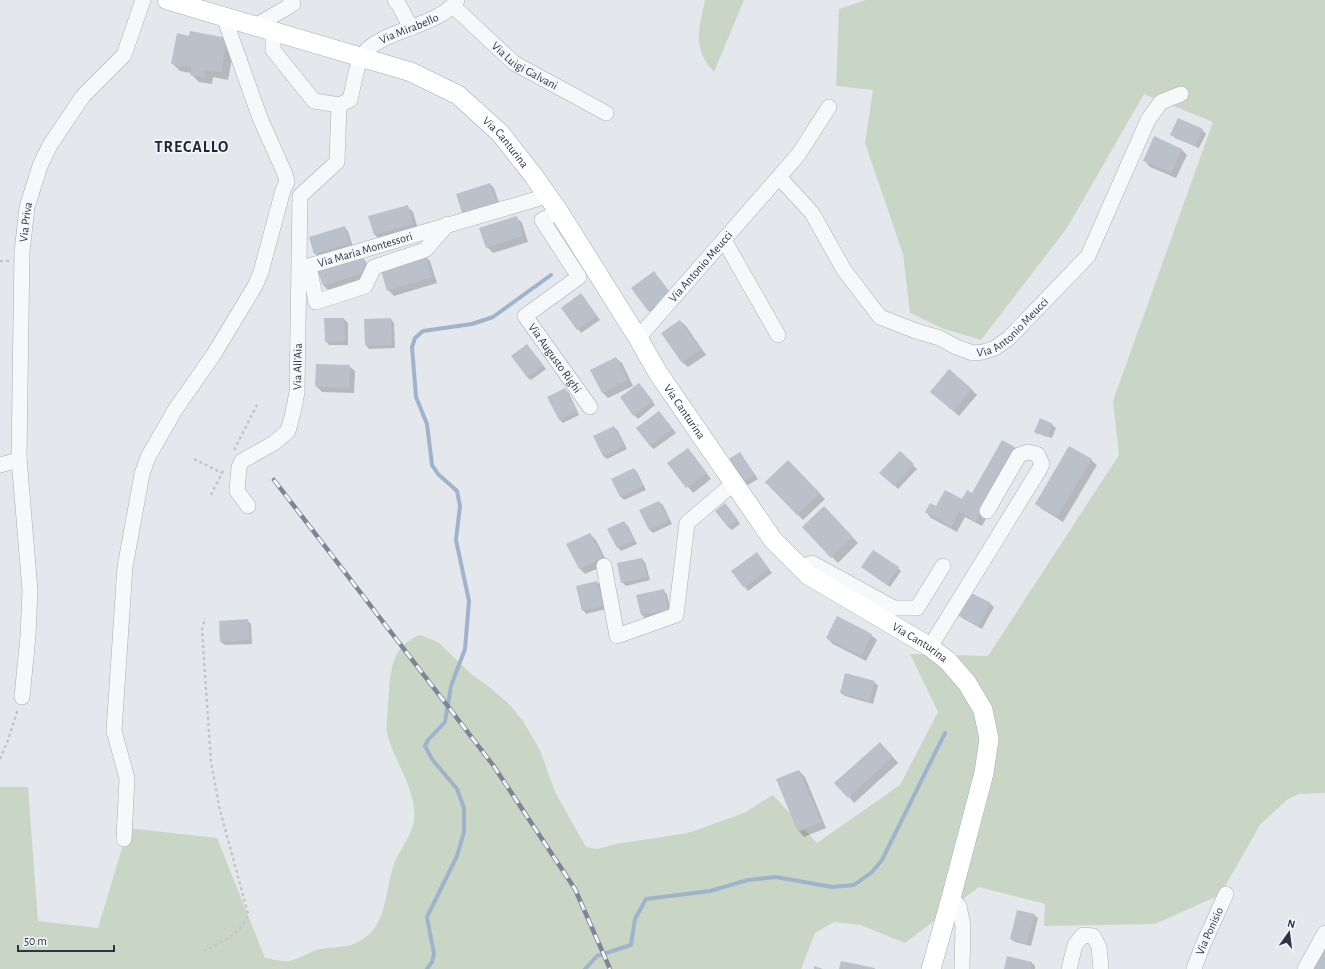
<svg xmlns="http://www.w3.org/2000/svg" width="1325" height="969" viewBox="0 0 1325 969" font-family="'Alegreya Sans',sans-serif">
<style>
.green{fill:#c9d6c5}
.shadow{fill:#0003}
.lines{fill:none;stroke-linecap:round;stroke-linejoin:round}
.stream{stroke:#9fb4cc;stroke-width:4}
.building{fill:#bbc0ca}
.minor-casing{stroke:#a9aeb7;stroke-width:16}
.major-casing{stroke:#a3abb8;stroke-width:20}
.path{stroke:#c2c5cb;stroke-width:2.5;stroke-dasharray:3 3;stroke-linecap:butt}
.minor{stroke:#f7f8fa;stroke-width:15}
.major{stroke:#fff;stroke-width:19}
.rail-casing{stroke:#7d8696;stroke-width:4.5}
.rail{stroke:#f4f6f9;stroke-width:3;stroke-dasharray:9;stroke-linecap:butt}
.labels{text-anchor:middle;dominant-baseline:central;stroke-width:3;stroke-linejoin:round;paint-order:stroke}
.street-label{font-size:12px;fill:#2b3445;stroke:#f4f6f9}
.district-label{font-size:16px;font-weight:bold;letter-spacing:1px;fill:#1d2536;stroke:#f4f6f9}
</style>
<rect width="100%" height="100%" fill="#e4e7ec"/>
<g class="green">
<path d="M705,0H744L714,72C692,48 699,29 705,0Z"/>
<path d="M866,0H1325V793L1299,794L1288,799L1276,810L1260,825L1220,895L1155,924L1044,926L1045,904L979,887L905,943L861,925L834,922L815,933L801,969H0V787H28L38,921L98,928L128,828L217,838L265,958C273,959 282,962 289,961C297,960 311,951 321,949C330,947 341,948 351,945C389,932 383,895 394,864C399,851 413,833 414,820C417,791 396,764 388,737C385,727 388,714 388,704C391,674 388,648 420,635L438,642L470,673L488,686L508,703L523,721L540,750L555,792L586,847L597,849L616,844L688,833L744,813L773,795L817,843L900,785L938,712L910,654L988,656L1119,455L1113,401L1213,122L1144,94L1067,228L981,340L944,329L910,313L903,254L865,143L873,90L836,86L839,9Z"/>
</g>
<g class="shadow">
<path d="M190,32L234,47L228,80L213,77L212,84L199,82L191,74V73L180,71L172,63L189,37Z"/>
<path d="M1202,130L1206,134L1199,148L1175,138L1172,134Z"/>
<path d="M1181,149L1187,155L1176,178L1150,167L1145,161Z"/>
<path d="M490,184L494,188L500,206L463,213L457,194Z"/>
<path d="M407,206L413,212L418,229L381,241L375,235L370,217Z"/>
<path d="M516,217L522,223L528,242L493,253L487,247Z"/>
<path d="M344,227L348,231L353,247L318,257L315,253Z"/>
<path d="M424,255L430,261L437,283L394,296L388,290Z"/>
<path d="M361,256L366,262L371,278L329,291L324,286Z"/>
<path d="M654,272L676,300L654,316L648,310Z"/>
<path d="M584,298L600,320L581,333L562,308Z"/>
<path d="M325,319H344L348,323V345H329L326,341Z"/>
<path d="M391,319L394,323L395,348L369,349L366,345Z"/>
<path d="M680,321L686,326L706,355L688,367L682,362Z"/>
<path d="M527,345L546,369L531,380L527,377Z"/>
<path d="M616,358L622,363L633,386L608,398L602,392Z"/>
<path d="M349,366L355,371L354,393L322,392L316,386Z"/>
<path d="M643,388L655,405L638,419L634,415Z"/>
<path d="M565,389L569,393L579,415L563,423L559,419Z"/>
<path d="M971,389L977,395L959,416L937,397Z"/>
<path d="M659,412L676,433L654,449L650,446Z"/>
<path d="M1052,425L1056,428L1052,438L1038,433V435L1035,432Z"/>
<path d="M614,427L618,431L627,449L607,459L603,456Z"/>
<path d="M1016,448L1021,454L982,526L965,517L957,532L931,518L926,512L962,500L973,494Z"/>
<path d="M900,452L917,469L898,489L881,472Z"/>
<path d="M740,453L758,479L748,485L744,481Z"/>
<path d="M693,455L711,479L693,493L669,463Z"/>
<path d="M1091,460L1097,465L1063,522L1042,509L1036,504Z"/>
<path d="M788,461L825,499L803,520L766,482Z"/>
<path d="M634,469L637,472L646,490L624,500L621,497Z"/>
<path d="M659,502L663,505L672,524L653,533L650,530L640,511Z"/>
<path d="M824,507L858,543L838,563L803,527Z"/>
<path d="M729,508L740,524L732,530L728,527Z"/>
<path d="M624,522L628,526L637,544L621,551L618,548L609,530Z"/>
<path d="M590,534L596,540L608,564L585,574L580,569L568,545Z"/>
<path d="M760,557L772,573L748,591L745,587Z"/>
<path d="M642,559L645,562L650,580L626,586L622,582Z"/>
<path d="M862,567L898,568L901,571L890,587Z"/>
<path d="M597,582L601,586L606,609L586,614L583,610Z"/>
<path d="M663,591L667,594L671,613L646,619L642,615L638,596Z"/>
<path d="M990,604L994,607L982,629L962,618L958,614Z"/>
<path d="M247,620L251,624L252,644L225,645L221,642Z"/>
<path d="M871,635L877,640L866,661L833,644L827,638Z"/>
<path d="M874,682L878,686L873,704L845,696L841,693Z"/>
<path d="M886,749L898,763L854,803L849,797Z"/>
<path d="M799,771L805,777L826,828L804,837L799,831Z"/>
<path d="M1034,915L1038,918L1031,946L1015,942L1011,939Z"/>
<path d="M1032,963L1035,966V969H1005Z"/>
</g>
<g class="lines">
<g class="stream">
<path d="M427,969L432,962L434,954L427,917L457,856L464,832V808L457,789L432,759L425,746L428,740L445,722L451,686L465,649L469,601L456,540L460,506L457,491L438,474L432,465L427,424L416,397L412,347L415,338L423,331L472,324L493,317L551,275"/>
<path d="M585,969L597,956L631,945L635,919L646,899L710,891L748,880L776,877L832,887L854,885L872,872L882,860L945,733"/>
</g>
</g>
<g class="building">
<path d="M190,31L227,38L221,72L205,70L204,77L190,75L191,67L171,64L177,33L189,36Z"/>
<path d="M1178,118L1203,129L1195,146L1170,135Z"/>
<path d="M1154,136L1182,149L1171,173L1143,161Z"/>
<path d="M490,183L497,203L462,213L456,194Z"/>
<path d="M408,205L413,224L374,235L368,216Z"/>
<path d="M517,216L523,236L486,248L479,228Z"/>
<path d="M345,226L350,243L314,254L309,237Z"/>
<path d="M425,254L432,277L387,291L380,267Z"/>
<path d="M361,255L366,272L323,286L317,269Z"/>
<path d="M654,271L671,294L648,311L631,288Z"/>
<path d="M581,293L597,316L577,330L561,308Z"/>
<path d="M324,318H344L345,341L325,342Z"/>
<path d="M391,318L392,345H365L364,319Z"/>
<path d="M680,320L701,349L682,363L661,333Z"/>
<path d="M527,344L543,365L527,377L511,356Z"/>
<path d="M616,357L628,380L602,393L590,370Z"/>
<path d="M316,364L350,365L349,388L315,386Z"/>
<path d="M949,369L972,389L953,411L930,392Z"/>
<path d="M639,383L653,401L633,416L620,397Z"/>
<path d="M565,388L577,411L559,420L547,397Z"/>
<path d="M659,411L673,429L650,446L636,428Z"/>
<path d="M1040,418L1053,424L1047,437L1034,432Z"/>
<path d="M614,426L624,446L603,456L593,436Z"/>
<path d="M1002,440L1016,448L976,521L959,512L951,527L925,512L930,503L936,506L945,490L962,499L967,490L972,493Z"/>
<path d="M1069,446L1092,459L1057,517L1035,504Z"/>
<path d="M688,448L707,473L686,488L667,463Z"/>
<path d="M900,451L914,464L894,486L879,473Z"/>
<path d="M740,452L755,475L743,482L729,459Z"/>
<path d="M788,460L820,493L797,515L765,482Z"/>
<path d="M634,468L643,486L620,497L611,479Z"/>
<path d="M659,501L669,520L649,530L639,510Z"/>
<path d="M725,503L738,520L728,527L715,511Z"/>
<path d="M824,506L853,537L831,558L802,527Z"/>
<path d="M624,521L634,540L617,548L607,529Z"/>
<path d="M590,533L603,558L579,569L566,544Z"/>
<path d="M873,550L899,567L887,585L861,567Z"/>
<path d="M757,552L769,569L744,588L731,571Z"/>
<path d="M642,558L647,577L621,583L617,563Z"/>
<path d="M597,581L603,606L582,611L576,586Z"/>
<path d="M664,589L668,610L641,615L636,595Z"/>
<path d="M969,592L991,603L979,626L957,615Z"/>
<path d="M837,616L872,634L861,656L826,638Z"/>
<path d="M248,619L249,640L220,642L219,621Z"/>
<path d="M845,673L875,681L869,701L840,693Z"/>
<path d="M880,742L893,757L848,798L834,783Z"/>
<path d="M799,770L821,822L798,832L776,779Z"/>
<path d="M1017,910L1035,914L1027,943L1010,939Z"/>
<path d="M1325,942V969H1313Z"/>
<path d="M1007,956L1032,962L1031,969H1004Z"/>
<path d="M841,961L875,968V969H839Z"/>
<path d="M814,966L823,969H814Z"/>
</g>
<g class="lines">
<defs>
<g id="minor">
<path d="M395,0L399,5L411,28"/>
<path id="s1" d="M453,6L514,63L606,113"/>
<path d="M255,26L293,4L291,0"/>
<path id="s2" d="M273,31V50L314,101L339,105L350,100C353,88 356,67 361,58C373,31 441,27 457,0"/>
<path id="s3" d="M779,177L812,213L844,270L880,317L916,331L940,338L956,347L973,353L983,352L995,348L1009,338L1088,256L1148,120L1161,102L1181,94"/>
<path id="s4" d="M559,212L542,220L579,277L525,316L590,407"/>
<path id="s5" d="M448,224L425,250L374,267L365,286L316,302L309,266L547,196"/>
<path d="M724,240L778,335"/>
<path id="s6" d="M638,338L798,155L829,107"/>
<path d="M0,465L15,461L19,458"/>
<path id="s7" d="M248,506L237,491L239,467L242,461L274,443L288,431L293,413L297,392L300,196L337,162L339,105"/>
<path d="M604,566L617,636L676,615L687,523L734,483"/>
<path d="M800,567L812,563L894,608H917L943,566"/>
<path d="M930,647L1039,470L1042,464L1037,454L1028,452L1019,455L987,511"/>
<path id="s8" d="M22,697L28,636L30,591L19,458L22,252L27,207L40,166L50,145L83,96L124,55L143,0"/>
<path d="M124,839L127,778L114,731L125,567L142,474L148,457L175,410L214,354L255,286L261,272L283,190L287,182L285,174L260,118L224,17"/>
<path d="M951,898L959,906L963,926L962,969"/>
<path d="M1069,969L1075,945L1083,935L1093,936L1099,947L1101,969"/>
<path id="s9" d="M1194,969L1202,947L1226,894"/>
<path d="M1305,969L1325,933"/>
</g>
<g id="major">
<path id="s10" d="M167,0L411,72L458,95L500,133L533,175L559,212L638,338L658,373L773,540L808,575L930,647L948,661L967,683L983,710L989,739L984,773L951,898L931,969"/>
</g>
</defs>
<use href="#minor" class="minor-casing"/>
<use href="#major" class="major-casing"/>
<g class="path">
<path d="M0,261H9"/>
<path d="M234,450L258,403"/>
<path d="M194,459L222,473"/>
<path d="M211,495L224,469"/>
<path d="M0,759L8,740L18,709"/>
<path d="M204,951C220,943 243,933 248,914L219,806L211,762L202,630L205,618"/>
</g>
<use href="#minor" class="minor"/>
<use href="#major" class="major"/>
<defs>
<path id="rail" d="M274,480L493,765L575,889L610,969"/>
</defs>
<use href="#rail" class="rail-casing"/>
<use href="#rail" class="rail"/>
</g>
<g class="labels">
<g class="street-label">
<text stroke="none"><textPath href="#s2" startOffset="223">Via Mirabello</textPath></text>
<text stroke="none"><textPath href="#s1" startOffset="94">Via Luigi Galvani</textPath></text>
<text stroke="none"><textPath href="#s10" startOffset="374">Via Canturina</textPath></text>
<text stroke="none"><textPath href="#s8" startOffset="476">Via Priva</textPath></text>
<text stroke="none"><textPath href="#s5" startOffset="256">Via Maria Montessori</textPath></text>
<text stroke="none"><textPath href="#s6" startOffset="95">Via Antonio Meucci</textPath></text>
<text stroke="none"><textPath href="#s3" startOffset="322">Via Antonio Meucci</textPath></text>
<text stroke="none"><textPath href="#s4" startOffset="205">Via Augusto Righi</textPath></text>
<text stroke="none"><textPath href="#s7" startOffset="170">Via All'Aia</textPath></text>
<text stroke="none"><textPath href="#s10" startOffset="698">Via Canturina</textPath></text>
<text stroke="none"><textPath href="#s10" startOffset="1034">Via Canturina</textPath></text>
<text stroke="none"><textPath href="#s9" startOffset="41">Via Ponisio</textPath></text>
</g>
<g class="district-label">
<text x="192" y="147">TRECALLO</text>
</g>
</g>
<g transform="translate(1289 933) rotate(14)" stroke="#f4f6f9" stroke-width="3" paint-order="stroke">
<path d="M0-3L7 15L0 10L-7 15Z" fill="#2b3445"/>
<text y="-6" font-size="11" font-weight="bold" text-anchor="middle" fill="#2b3445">N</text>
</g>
<path d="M18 945v6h96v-6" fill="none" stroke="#2b3445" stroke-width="2"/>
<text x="24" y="945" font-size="12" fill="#2b3445" stroke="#f4f6f9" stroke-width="3" paint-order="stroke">50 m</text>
</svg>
